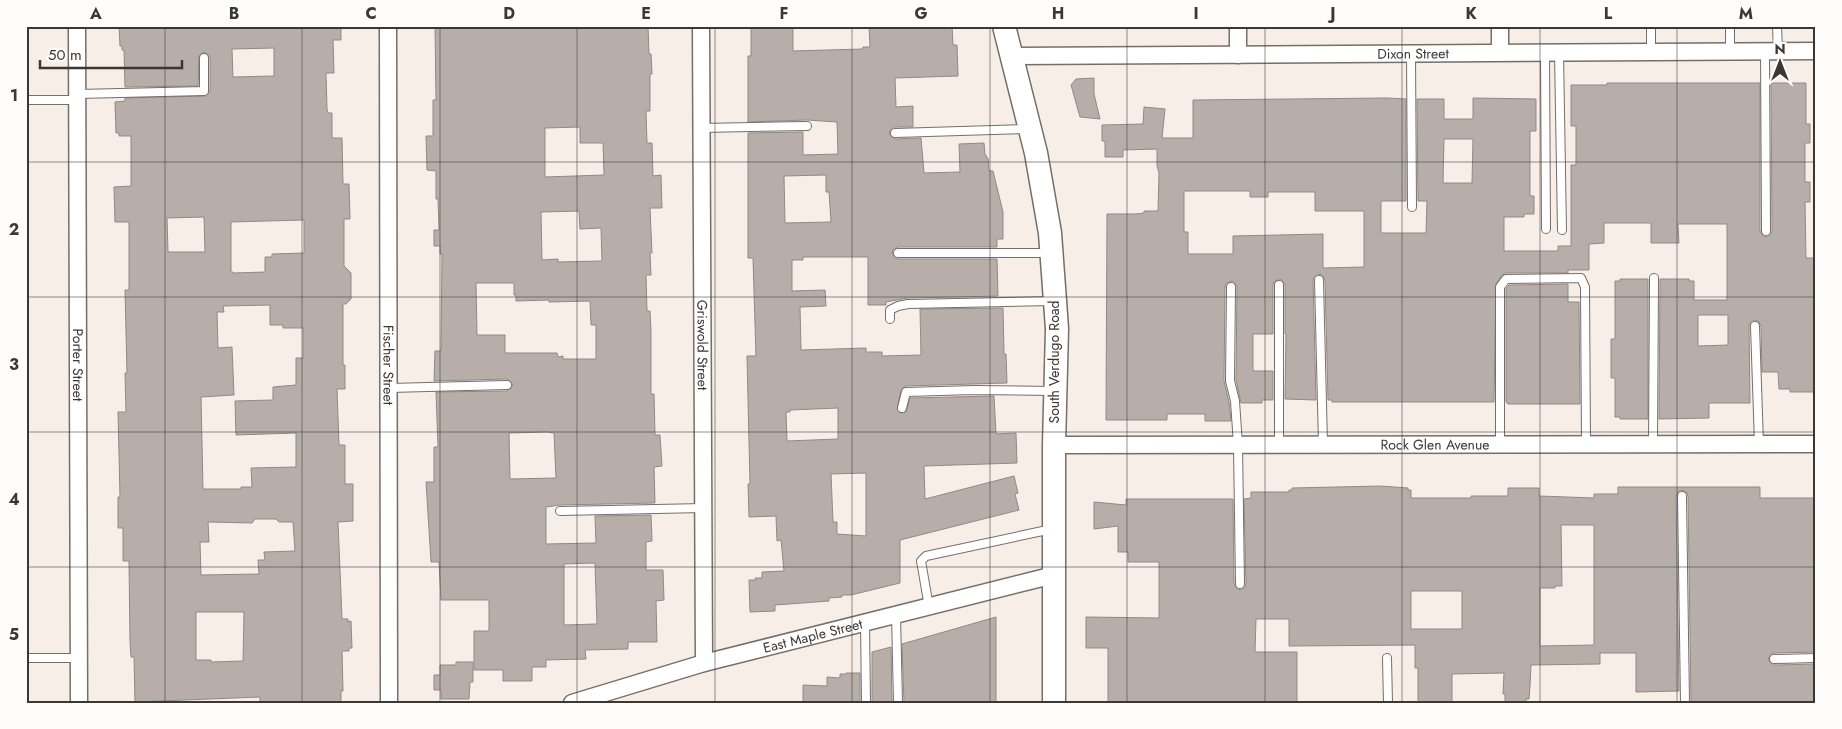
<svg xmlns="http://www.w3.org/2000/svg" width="1842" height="729" viewBox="0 0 1842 729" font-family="Jost,sans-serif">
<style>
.building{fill:#b7aea9;stroke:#928984;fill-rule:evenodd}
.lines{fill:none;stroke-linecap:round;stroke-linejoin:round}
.service-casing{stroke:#766e69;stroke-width:10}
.minor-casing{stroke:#766e69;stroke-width:19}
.secondary-casing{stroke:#766e69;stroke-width:25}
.service{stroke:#fff;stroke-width:8}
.minor{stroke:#fff;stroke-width:16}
.secondary{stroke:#fff;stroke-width:22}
.grid{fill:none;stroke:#3a3735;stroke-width:1;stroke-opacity:0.55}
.labels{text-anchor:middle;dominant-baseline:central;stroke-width:4.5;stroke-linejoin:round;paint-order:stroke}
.street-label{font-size:14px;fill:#3a3735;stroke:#fffdfc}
.neatline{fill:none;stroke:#3a3735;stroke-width:2}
.grid-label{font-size:16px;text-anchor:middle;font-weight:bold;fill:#3a3735}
</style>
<rect width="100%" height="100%" fill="#f7eee8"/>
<g class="building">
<path d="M119,26H341V40H333L334,73H326L327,109L328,113H332V138H342L343,184H349L350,219H344V266L351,273V299L346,304H343V365H345V389H337L339,445H345V484H353V521L338,522L342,619H348V622L351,621L352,648H349V651H342L343,691H341V703H260V697L135,702L134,657H131L130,641L129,561H123V528H118V497H120L118,412H126L125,373H127L125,290H129V222H115L114,187L131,186V136H119V133H116L115,102L125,101V98L206,96L210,91V58L209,55L204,52L199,56L198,86L125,87L124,50H122V46H120ZM274,48V76L233,77L232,49ZM204,217L205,252H168L167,218ZM304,220V253L272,254V257H265V272L233,273V272H231V222ZM270,305V325H283V328H303V358H296V385L273,387V400L235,401L236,435L296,433V467L251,468L252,487H241V489H203L201,397L234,395L232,347L218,348L217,312H224L223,306ZM255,519H276L279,522H293L295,551L264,552L265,560H258L259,574L201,575L200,542H209L208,522L252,523ZM196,612H244L243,661L211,662V660H196Z"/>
<path d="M435,26H648L649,54H651L652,74H650V111H646L647,143H652L653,176L661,175L662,208H650L652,253H650L651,275H646L647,311H650L651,331V394H654L655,435H660L662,466L654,467L655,503L560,505L546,507V544L596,543L595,516L651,515L652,541L646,542V570H663L664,600L656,601L657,642H628V649L585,650L586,659L546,660V667H532V681H503V670H474V631H489V600H441L439,562H431L426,482H434V447H438L436,392L507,391L510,389L513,385L511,382L507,379L434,381L435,351H441L442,254H440V246H434V230H439L438,199H436V171L427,170L426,136H433V100H436ZM580,127V143H603L604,175L545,177V128ZM579,211L580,229L601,228L602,261L558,262V259L542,260L541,212ZM476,283H514V295H516V301L549,300V302L590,301L591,325H596V359H563V356L558,357L557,353H505V335H477ZM547,432L554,433L556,478L510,479L509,433ZM595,563L597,624L564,625V564Z"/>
<path d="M751,26H793V51L863,49V47H870L869,26H952L953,45H957L958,76L895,78L896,107L913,106V127H894L890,130L889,134L895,139L921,138L924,173L960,172L959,144L984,143L985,155H986L987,158H988L989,171H993L1003,212V239H997V247H898L893,250L892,253L895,258L898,259H997L998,296L908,298L886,302V305H868V257H803V260H792V291L825,290L826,306L800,307L801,350L866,348V352H882V356L921,355L920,309L1003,308L1004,354H1006L1007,383L905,386L901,391L897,409L900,413L906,412L910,398L994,396L996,434L1016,433L1017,463L924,466L925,499L1014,476L1018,493L1015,494L1019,510L900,540V583L851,595H842V597L829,598V601L775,605V611L750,612L749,580H756L755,578H762V572L784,571L781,540L777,541L776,516L749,517L748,484H750L747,356H756L753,258H748V133L803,132V155L838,154L837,122L807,120L748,122V56H751ZM826,175V192H829L831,222L785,223L784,176ZM838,408V439L787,441L786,412H790V410ZM866,473V536L837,534V522H833L831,474Z"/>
<path d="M1094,78V94L1100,119L1080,117L1071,85L1076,79Z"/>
<path d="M1607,83H1760V231L1763,236L1767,237L1771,234L1772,231L1771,83H1806V124H1810V143H1805V182H1810V202H1805L1806,258H1816V392H1790V389H1779L1778,372H1762L1761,326L1758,321L1754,320L1750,323L1749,326L1750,403H1709V418L1659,419L1660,279H1689V281H1694V300H1727V224H1678L1679,243H1651V223H1604V243L1589,244V270H1568V273H1506L1502,275L1496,284L1494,402H1332V400H1328L1325,280L1322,275L1318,274L1314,277L1313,280L1316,400L1285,399L1286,334H1285V285L1282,280L1279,279L1274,282L1273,285V334H1253V371H1273V400H1262V403H1241L1236,380L1237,287L1234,282L1231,281L1226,284L1225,287L1224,381L1229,402L1231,421H1205V414H1167V420H1106L1107,214H1136L1144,213V211H1158L1159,173L1157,166V149L1123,150V157H1105V141H1102V125L1143,124L1144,107L1165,109L1162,138H1193V100L1387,98L1406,99V201H1381V233H1426L1427,201H1418L1417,99H1444V119H1473V98L1536,99V131H1530V196H1534V214H1524V217H1504V251H1558V246H1571V165H1576V126H1571V85H1607ZM1444,139H1473L1472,183H1443ZM1184,191H1250V197H1268V192H1315V211H1364V267L1323,268V234L1233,236V254H1188V232H1184ZM1698,315H1728V345L1698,346Z"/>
<path d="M1620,279H1648V419H1620V417H1615V378H1611V339H1615V281H1620Z"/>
<path d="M1568,284V302H1579L1580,404H1508L1506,402V289L1509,285Z"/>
<path d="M1380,486L1408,488V490H1411V498H1471V496H1508V488H1539V496L1594,498V494H1618V487H1760V498H1816V652L1774,653L1771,654L1768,659L1770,662L1774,665L1816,664V703H1691L1688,496L1687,493L1682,490L1679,491L1676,496L1679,691L1636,692V653H1600V664L1531,665L1530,686L1529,699H1526V703H1505V694H1503L1504,673L1452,674V703H1418V668H1415V645L1289,646V619H1256L1255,652H1297V703H1108V648H1086V617L1159,618V562H1128V552H1118V526L1094,529V502L1126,505V499H1233L1234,584L1237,589L1241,590L1245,587L1246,584L1244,499L1251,498V492H1289V490H1292V488ZM1561,525H1594V645L1540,646V588H1555V586H1562ZM1411,591H1462V629H1411Z"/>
<path d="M996,617V703H904L902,644Z"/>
<path d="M891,647L892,703H872V652Z"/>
<path d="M456,662H473V682H470L469,699H441V690H434V675H440V665H456Z"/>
<path d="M846,673H860V703H803V685L827,686V677L840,678V674H846Z"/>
</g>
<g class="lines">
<defs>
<g id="service">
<path d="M1651,26V52"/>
<path d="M1730,26V51"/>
<path d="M1777,26L1778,51"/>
<path d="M1765,51L1766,231"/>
<path d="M1545,52L1546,229"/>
<path d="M1559,52L1562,230"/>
<path d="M1411,53L1412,207"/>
<path d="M78,94L204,91V58"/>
<path d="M26,100H78"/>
<path d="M702,128L807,126"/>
<path d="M895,133L1028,129"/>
<path d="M898,253H1049"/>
<path d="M1319,280L1323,445"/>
<path d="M1279,285V445"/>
<path d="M1231,287L1230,381L1235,401L1238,445L1240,584"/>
<path d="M890,319V310L898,306L908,304L1053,301"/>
<path d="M1755,326L1759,444"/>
<path d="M389,388L507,385"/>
<path d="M902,408L906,392L974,390L1053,391"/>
<path d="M1653,444L1654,278"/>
<path d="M1500,445V287L1506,279L1581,278L1585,287L1586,444"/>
<path d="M1682,496L1685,703"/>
<path d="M560,511L704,508"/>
<path d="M929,607L921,561L926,556L1052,529"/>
<path d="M896,615L898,703"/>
<path d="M865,623L866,703"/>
<path d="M26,658H79"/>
<path d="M1387,658L1388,703"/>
<path d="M1774,659L1816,658"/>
</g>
<g id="minor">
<path id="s1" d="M77,26L79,703"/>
<path id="s2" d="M388,26L389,703"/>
<path id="s3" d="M701,26L704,663"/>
<path d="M1238,26V55"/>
<path d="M1500,52V26"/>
<path id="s4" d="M1011,56L1816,51"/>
<path id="s5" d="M1054,445L1816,444"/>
<path id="s6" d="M572,703L704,663L1054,575"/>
</g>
<path id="secondary" d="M1004,26L1036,153L1050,233L1055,301L1057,329L1054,445V703"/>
</defs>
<use href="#service" class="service-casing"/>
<use href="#minor" class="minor-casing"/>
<use href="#secondary" class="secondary-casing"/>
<use href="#service" class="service"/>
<use href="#minor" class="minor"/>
<use href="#secondary" class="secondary"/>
</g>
<path class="grid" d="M165,26V703M302,26V703M440,26V703M577,26V703M715,26V703M852,26V703M990,26V703M1127,26V703M1265,26V703M1402,26V703M1540,26V703M1677,26V703M26,162H1816M26,297H1816M26,432H1816M26,567H1816"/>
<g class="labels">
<g class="street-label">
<text stroke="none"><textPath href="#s4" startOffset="402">Dixon Street</textPath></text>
<text stroke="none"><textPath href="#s3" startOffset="319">Griswold Street</textPath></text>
<text transform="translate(1054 362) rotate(-90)">South Verdugo Road</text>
<text stroke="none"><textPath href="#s2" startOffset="339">Fischer Street</textPath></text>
<text stroke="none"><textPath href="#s1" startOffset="339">Porter Street</textPath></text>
<text stroke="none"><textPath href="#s5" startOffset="381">Rock Glen Avenue</textPath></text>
<text stroke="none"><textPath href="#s6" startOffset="250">East Maple Street</textPath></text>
</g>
</g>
<rect width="1842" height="729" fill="none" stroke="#fffdfc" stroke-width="55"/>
<g transform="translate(1780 62)" stroke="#fffdfc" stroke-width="4" paint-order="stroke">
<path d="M0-4L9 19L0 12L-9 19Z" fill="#3a3735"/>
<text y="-8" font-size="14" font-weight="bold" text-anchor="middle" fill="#3a3735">N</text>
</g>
<path d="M40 60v8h142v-8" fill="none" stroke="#3a3735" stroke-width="2.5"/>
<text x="48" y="60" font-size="15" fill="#3a3735" stroke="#fffdfc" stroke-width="4" paint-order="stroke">50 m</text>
<rect x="28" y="28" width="1786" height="674" class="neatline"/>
<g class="grid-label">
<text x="96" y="19">A</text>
<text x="234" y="19">B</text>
<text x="371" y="19">C</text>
<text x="509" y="19">D</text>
<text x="646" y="19">E</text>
<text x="784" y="19">F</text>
<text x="921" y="19">G</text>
<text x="1058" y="19">H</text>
<text x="1196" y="19">I</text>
<text x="1333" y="19">J</text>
<text x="1471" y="19">K</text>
<text x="1608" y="19">L</text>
<text x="1746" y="19">M</text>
<text x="14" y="101">1</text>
<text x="14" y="235">2</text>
<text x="14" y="370">3</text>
<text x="14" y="505">4</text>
<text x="14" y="640">5</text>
</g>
</svg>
